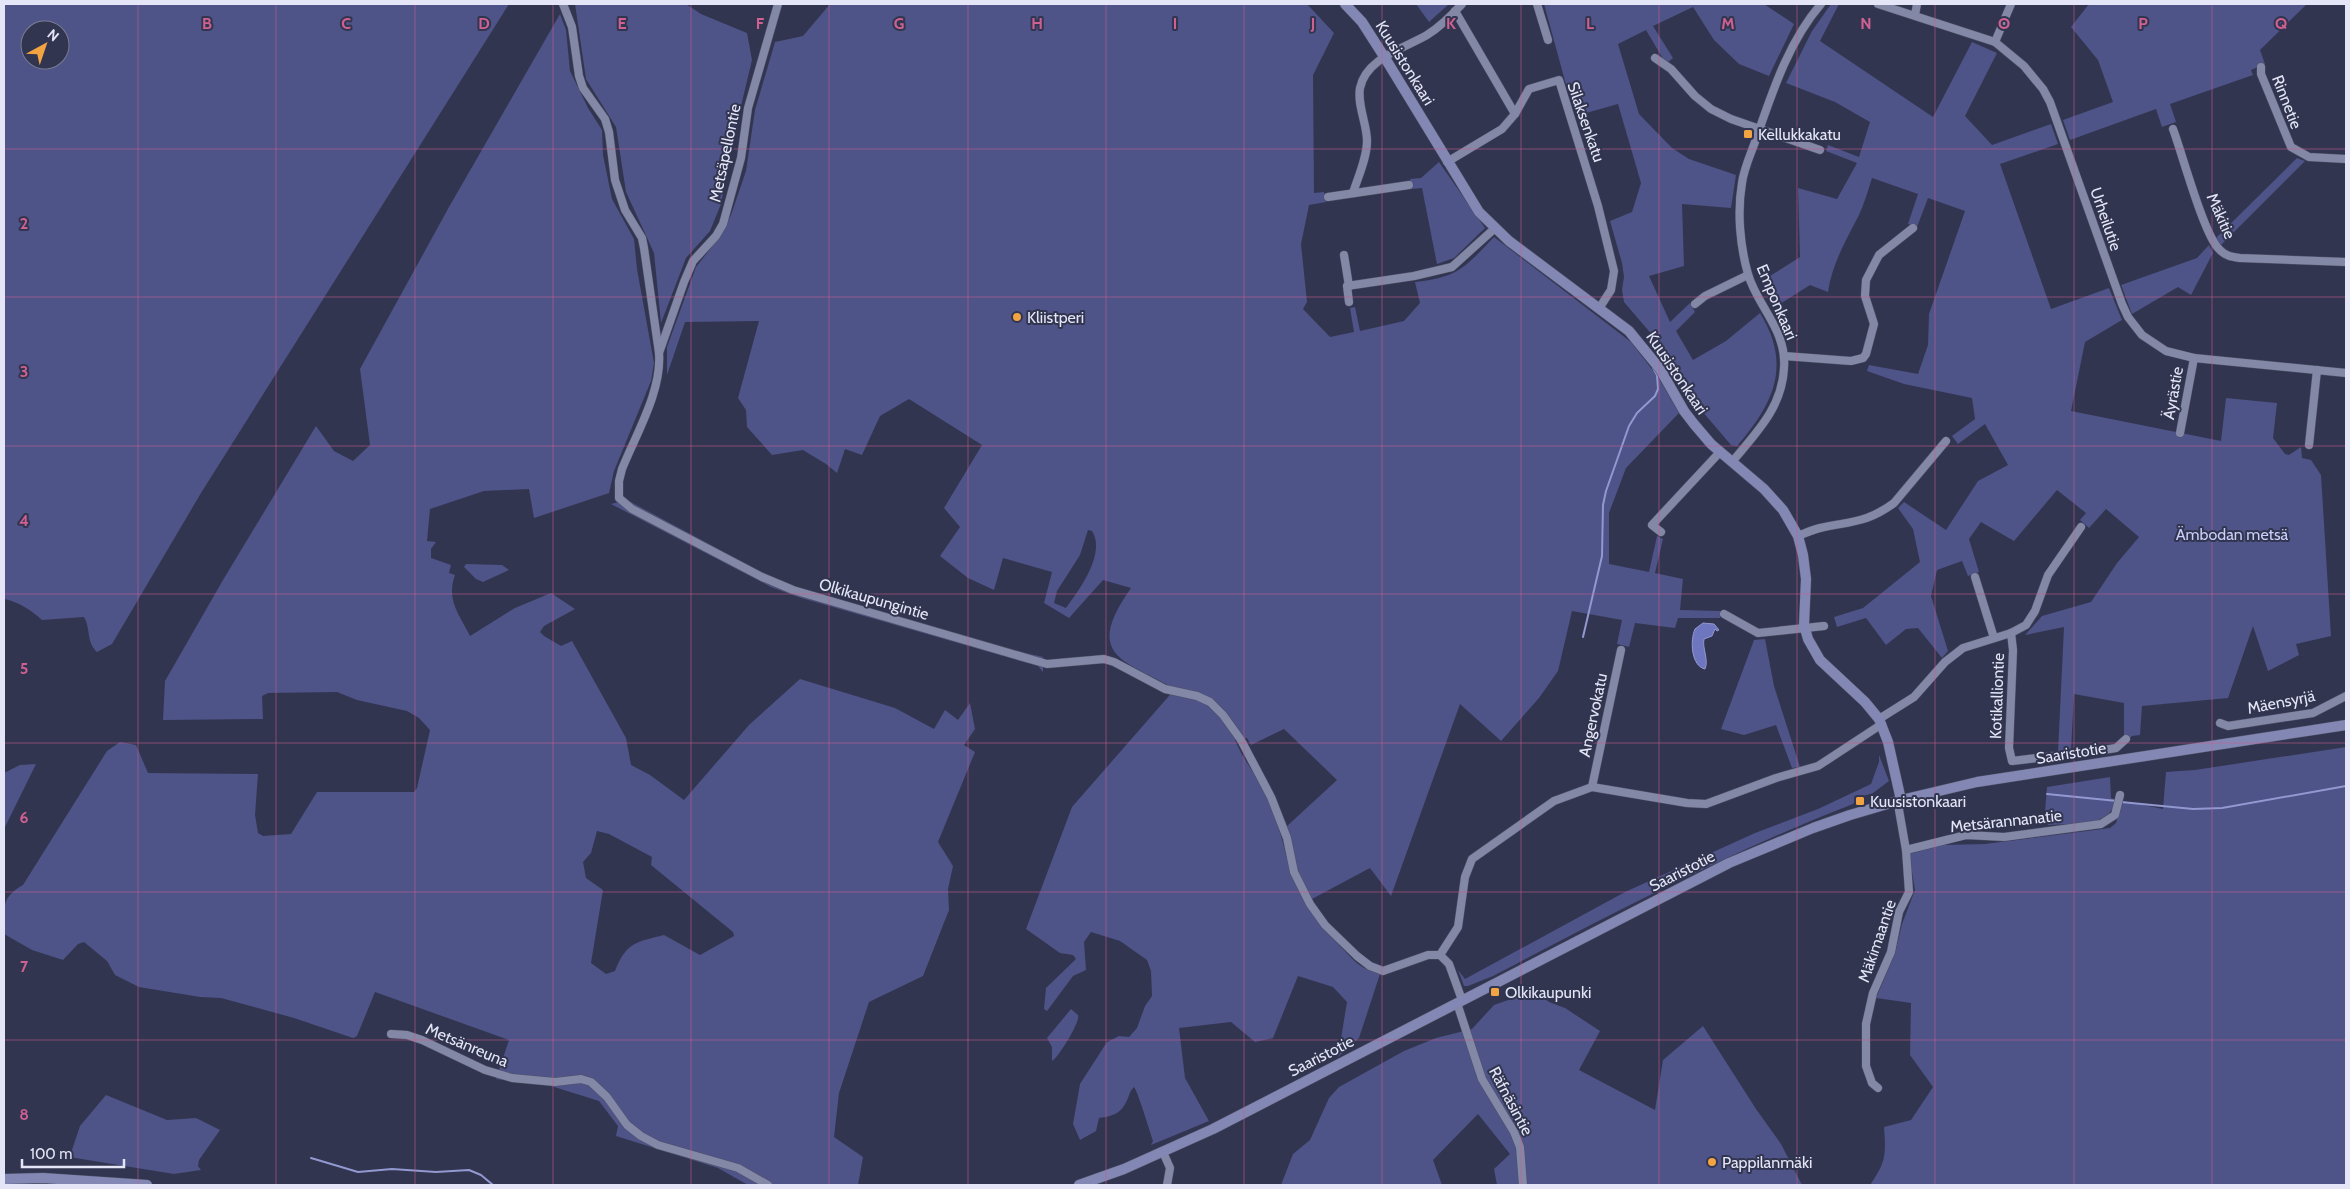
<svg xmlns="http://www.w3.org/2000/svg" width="2350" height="1189" viewBox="0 0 2350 1189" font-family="Cabin,sans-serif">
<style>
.green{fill:#4e5388;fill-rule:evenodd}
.water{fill:#6f76c0;stroke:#9298d0}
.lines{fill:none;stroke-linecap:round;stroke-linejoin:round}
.stream{stroke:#9298d0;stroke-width:2}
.street-casing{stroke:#4f5167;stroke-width:9}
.secondary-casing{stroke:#4f5167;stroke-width:11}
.street{stroke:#8388a6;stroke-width:8}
.secondary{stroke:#8287b3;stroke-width:10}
.grid{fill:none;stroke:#ce6092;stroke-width:1;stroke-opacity:0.55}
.poi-dot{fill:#f3a442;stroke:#32354f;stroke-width:2}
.labels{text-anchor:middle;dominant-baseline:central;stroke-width:4;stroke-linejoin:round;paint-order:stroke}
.street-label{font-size:16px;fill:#e4e6f7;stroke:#32354f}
.poi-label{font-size:16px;fill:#e4e6f7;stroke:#32354f;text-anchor:start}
.park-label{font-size:16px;fill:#c9cff8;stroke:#32354f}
.grid-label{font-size:16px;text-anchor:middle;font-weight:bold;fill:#ce6092;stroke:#32354f;stroke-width:4;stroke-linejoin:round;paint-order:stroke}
</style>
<rect width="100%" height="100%" fill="#32354f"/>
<g class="green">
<path d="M4,4H509L201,493L112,644L97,652C86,642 91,629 84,617L42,620C31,610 19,602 4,599ZM30,30H60V60H30Z"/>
<path d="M575,4H686L701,14L747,33L752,60L736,127L721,204L710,231L686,258L661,323L654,253L626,192L616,127L586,79Z"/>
<path d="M830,4H1307L1334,33L1313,75L1314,193L1324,192L1326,202L1309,205L1301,244L1307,302L1303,309L1330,337L1354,332L1350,308L1355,307L1360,331L1404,321L1420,303L1415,282C1459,277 1464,268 1494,237L1631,342L1658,377L1679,413L1626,468L1609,513V564L1649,572L1657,536L1663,539L1655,573L1683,579L1680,610L1721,611L1720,618H1678L1675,628L1635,623L1629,647L1617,644L1622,620L1572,611L1558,671L1539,698L1501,741L1460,704L1391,896L1370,868L1310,900L1299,875L1286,827L1337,780L1284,729L1251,745L1247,738L1235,740C1244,762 1259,778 1269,800C1282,829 1285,862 1299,891C1309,912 1324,929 1340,946C1357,963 1356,966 1380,974L1359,1038L1338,1057L1347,1002L1333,987L1298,976L1273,1038L1255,1042L1231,1022L1179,1028L1185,1078L1209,1121L1151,1145L1153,1141C1150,1132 1138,1092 1134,1087C1130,1091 1130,1093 1128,1098C1122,1113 1114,1116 1099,1118L1096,1131L1080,1140L1073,1124L1080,1084L1107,1042L1119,1036L1129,1037L1137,1028L1145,1006L1152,996L1151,971L1147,960L1120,941L1091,932L1084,942L1086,970L1073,976L1047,1011L1044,1009L1046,988L1076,959L1073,955L1060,953L1026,929L1072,807L1175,689C1123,660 1083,656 1131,588L1103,580L1069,618L1044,603L1052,572L1003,558L994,590L968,578L940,556L960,527L944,508L982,445L909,399L880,416L862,455L845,449L837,473L826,464L803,450L772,455L747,427L746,410L738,398L759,321L685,322L667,375V347L696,267L722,234L731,215L746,171L755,110L775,42L803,36ZM1088,530L1092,531C1106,553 1080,589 1066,608L1054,603L1057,591L1080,555Z"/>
<path d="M1416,4H1449L1429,22Z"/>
<path d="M1544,4H1764L1794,24L1769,76L1739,64L1714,40L1693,7L1653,26L1673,58L1666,64L1646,30L1618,44L1639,114L1672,148L1689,159L1736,175L1731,208L1682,204L1684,266L1649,276L1670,322L1690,303L1695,312L1676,331L1693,360L1726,341L1760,313C1792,365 1774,403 1737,446L1731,445L1702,411L1681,375L1660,344L1624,302L1622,290L1624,277L1622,263L1610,221L1632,212L1641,183L1618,104L1579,115L1572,91L1568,92Z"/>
<path d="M1831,4H1839L1820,41L1933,117L1972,42L1997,53L1965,116L1992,145L2051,124L2058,144L2000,164L2051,309L2109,288L2122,320L2085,342L2071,411L2221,441L2226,398L2277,403L2273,438L2285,454L2289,455L2301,447L2302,458L2311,460L2321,475L2331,636L2296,644L2299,655L2268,671L2253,626L2228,698L2142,706L2140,735L2132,736L2124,743V703L2074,694L2071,750L2058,752L2064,627L2025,635L2042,616L2091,602L2117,563L2139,537L2106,509L2089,528L2080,520L2086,513L2057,490L2014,541L1981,522L1969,539L1979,572L1968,576L1962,561L1937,570L1931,596L1948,651L1942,658L1918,628L1906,629L1886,645L1866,618L1837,627L1834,617L1863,608L1920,562L1913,529L1898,508L1904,502L1946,530L1978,481L2008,465L1985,424L1958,444L1952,436L1975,419L1972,398L1904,384L1867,371L1869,365L1918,374L1928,345L1929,314L1965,211L1928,198L1917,227L1908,224L1918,194L1872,178C1868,191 1864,204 1859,215C1846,240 1832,264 1828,292L1810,285L1777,306L1762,281L1800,257L1798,188L1837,199L1857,163L1826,151L1828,145L1859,157L1870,122L1835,102L1786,83L1812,31Z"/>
<path d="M2089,4H2307L2260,50L2265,64L2251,70L2253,75L2170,104L2176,122L2162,127L2156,109L2070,140L2063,120L2113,102L2098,60L2071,27Z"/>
<path d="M560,14L566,30L570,71L588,108L602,130L603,155L612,199L634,239L637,269L654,363L651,381L614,471L609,493L534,518L529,489L484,491L430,509L427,541L436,542L431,549V558L451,565L449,573L455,575C446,600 459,614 470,636L515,608L551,593L575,609L544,626L540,632L544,636L561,646L572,641L626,738L631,765L650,775L684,800L749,725L800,679L895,708L934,729L945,710L958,720L970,703L975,729L964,745L975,752L938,842L953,866L948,889L949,910L923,976L869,1002L839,1093L834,1137L863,1157L858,1185H748L718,1168L616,1136L618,1126L599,1101L551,1086L496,1079L509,1040L375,992L357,1036L353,1038L294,1018L221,998L200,997L139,987L115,975L107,961L84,942L78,944L63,960L32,950L4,934C4,909 0,898 23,885L107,751L120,742L136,745L148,773L258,774L255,815L258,833L263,836L291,834L317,792H414L417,788L430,730L419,718L407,711L357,700L337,692L268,693L262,696L263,719L163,720L165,681L223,580L316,426L334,451L353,461L370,445L360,369L449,207ZM597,831L609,834L652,857L651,865L733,932L734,936L700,955L664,935C637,942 626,942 615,971L606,974L591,963L603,890L586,878L583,862L591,853Z"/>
<path d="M2297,158L2305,161L2221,245L2216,238Z"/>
<path d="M1439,162L1485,228L1454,258L1437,264L1422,188L1411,189L1410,179L1421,178Z"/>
<path d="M2209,245L2213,253L2191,295L2178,287L2132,314L2121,285L2197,258Z"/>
<path d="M627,500L767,575L799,588L991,645L1043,657V672L1038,666L798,597L771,587L611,504Z"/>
<path d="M466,564L502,565L509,570L483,582L476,579L464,567Z"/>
<path d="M1765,639L1774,686L1800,767L1792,768L1776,725L1744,735L1721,729L1754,640Z"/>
<path d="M2346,747V1185H1870C1886,1162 1886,1155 1884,1127L1911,1120L1933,1087L1910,1055L1911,1003L1876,998L1895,953L1902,924L1915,890L1909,854L1942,845L1985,844L2110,828L2116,823L2123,801L2163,809L2166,772L2195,770Z"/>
<path d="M1879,755L1889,781L1873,793L1857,798L1853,804C1729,852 1611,914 1493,976L1468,986H1464L1458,970L1465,979L1625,892L1755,833L1818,809L1871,784L1879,762Z"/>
<path d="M36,764L4,829V773L20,765Z"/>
<path d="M2110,777L2111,798L2116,800C2109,829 2073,823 2048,825L2045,812L2047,787Z"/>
<path d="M1534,991L1549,1002L1565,1008L1600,1031L1579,1070L1655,1110L1663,1060L1703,1026L1756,1109L1781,1144L1802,1185H1497L1494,1169L1510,1154L1478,1114L1433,1160L1442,1185H1281L1293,1154L1310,1140L1329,1098L1339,1087L1404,1051L1436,1038L1472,1029L1494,1005Z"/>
<path d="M1071,1009L1078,1015C1081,1021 1058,1058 1052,1061V1047L1047,1038Z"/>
<path d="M106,1095L167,1120L196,1118L220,1130L199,1160L198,1166L201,1170L174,1174L63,1156L71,1153L80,1126Z"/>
</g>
<path class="water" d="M1703,623L1714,624L1719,630L1717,631L1715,629L1712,636L1704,639C1702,648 1709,660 1705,669C1691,666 1690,640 1695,629Z"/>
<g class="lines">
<g class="stream">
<path d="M1583,637L1602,556L1603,505L1606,491L1629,426L1637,413L1655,396L1658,389L1657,375L1653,368"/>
<path d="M2047,794L2117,801"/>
<path d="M2121,802L2193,809L2222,808L2346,786"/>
<path d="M311,1158L358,1172L392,1169L436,1172L469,1170L481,1175L493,1185"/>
</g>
<defs>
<g id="street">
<path d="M563,4L572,27L579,76L583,88L605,119L609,132L615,180L625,210L642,238L644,248L659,353C662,391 636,434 622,469L619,481V498L632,509L762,577L793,590L1047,664L1104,659L1114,662L1165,689L1197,696L1210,702L1223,715L1241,740L1271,797L1287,838L1294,872L1310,904L1325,925L1357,956L1370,966L1383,971L1428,955H1440L1449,964L1462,1000"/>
<path d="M1537,4L1548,40"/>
<path d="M1878,4L1995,42L2024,66L2043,89L2050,102L2122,304L2128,317L2142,335L2166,351L2194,358L2346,373"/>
<path d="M1455,11L1515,114"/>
<path d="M1915,15L1917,4"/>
<path d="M1995,42L2011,4"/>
<path d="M1655,58L1671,69L1695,96L1711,109L1731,119L1820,150"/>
<path d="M2261,67V74L2291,147L2309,157L2346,159"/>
<path d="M2173,129C2182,153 2204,235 2219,249C2225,256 2232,257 2240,258L2346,262"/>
<path d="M1447,162L1502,129L1515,114L1529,89L1559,80L1598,206L1614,271L1611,290L1600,307"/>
<path d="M1353,193C1358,177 1367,158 1367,141C1367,124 1357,105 1360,88C1366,58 1405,48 1427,35C1440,27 1452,15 1462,4"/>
<path d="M1328,197L1409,185"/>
<path d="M1344,255L1349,286"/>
<path d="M1349,302L1347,286L1414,276L1452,267L1494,229"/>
<path d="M1695,304L1705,296L1748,275"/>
<path d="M659,353L684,282L693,261L716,236L723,224L741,158L748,108L778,4"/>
<path d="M1784,356L1851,361L1863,358L1866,354L1874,324L1865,296L1866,280L1879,255L1913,228"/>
<path d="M2180,433L2194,358"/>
<path d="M2309,445L2317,370"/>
<path d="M1732,462C1756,433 1782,408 1784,368C1787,330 1757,306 1748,274C1740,246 1737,212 1742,183C1744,167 1752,152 1757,136C1773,90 1789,41 1821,4"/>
<path d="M1661,532L1652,525L1720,452"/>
<path d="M1798,536C1805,533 1812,530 1820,528C1851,521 1867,523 1894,503L1946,441"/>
<path d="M1975,577L1994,638"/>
<path d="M1724,614L1758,633L1824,626"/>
<path d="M2011,633L2013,650L2009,748L2012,761L2104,750L2116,748L2126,739"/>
<path d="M1879,719L1914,697L1945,662L1963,648L2011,633L2026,625L2035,611L2048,575L2081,527"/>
<path d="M2220,723L2228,726L2313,713L2346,696"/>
<path d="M1592,787L1621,650"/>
<path d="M1906,850L1966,835L2004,837L2101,824L2115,815L2120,795"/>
<path d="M1440,955L1458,927L1465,877L1472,859L1554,801L1592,787L1687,803L1706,804L1776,778L1818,766L1882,724"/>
<path d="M1457,1003L1482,1079L1514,1132L1520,1147L1523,1185"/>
<path d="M391,1034L407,1035L422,1040L485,1070L512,1078L555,1082L581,1079L591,1082L607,1097L627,1125L641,1136L658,1145L738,1168L768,1185"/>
<path d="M1878,1088L1872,1083L1866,1066V1024L1873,993L1891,952L1899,912L1909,892L1906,850L1899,810L1901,800"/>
<path d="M1163,1152L1170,1168L1167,1185"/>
</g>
<g id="secondary">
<path d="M1345,4L1362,22L1385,58L1479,212L1509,241L1629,331L1660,369L1684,411L1694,424L1711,444L1764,489L1783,510L1798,536L1803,555L1806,579L1804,625L1808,639L1820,660L1865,702L1879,719L1888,742L1901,800"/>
<path d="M4,1179L43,1178L147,1185"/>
<path d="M1079,1185L1124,1169L1213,1129L1729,863L1813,828L1850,815L1901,800L1977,782L2346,725"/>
</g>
</defs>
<use href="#street" class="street-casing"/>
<use href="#secondary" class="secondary-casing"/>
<use href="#street" class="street"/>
<use href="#secondary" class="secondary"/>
</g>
<path class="grid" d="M138,4V1185M276,4V1185M415,4V1185M553,4V1185M691,4V1185M829,4V1185M968,4V1185M1106,4V1185M1244,4V1185M1382,4V1185M1521,4V1185M1659,4V1185M1797,4V1185M1935,4V1185M2074,4V1185M2212,4V1185M4,149H2346M4,297H2346M4,446H2346M4,594H2346M4,743H2346M4,892H2346M4,1040H2346"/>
<g class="poi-dot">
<rect x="1743" y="129" width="10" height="10" rx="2.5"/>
<circle cx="1017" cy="317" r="5"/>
<rect x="1855" y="796" width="10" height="10" rx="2.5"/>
<rect x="1490" y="987" width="10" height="10" rx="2.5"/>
<circle cx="1712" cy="1162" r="5"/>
</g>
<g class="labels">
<g class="street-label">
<text transform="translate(1405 63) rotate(58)">Kuusistonkaari</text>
<text transform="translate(2287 102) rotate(69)">Rinnetie</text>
<text transform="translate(1586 122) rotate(71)">Silaksenkatu</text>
<text transform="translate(725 153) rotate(-78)">Metsäpellontie</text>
<text transform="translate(2221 216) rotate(66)">Mäkitie</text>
<text transform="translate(2106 219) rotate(71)">Urheilutie</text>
<text transform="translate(1777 302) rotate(67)">Emponkaari</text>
<text transform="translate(1677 373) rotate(56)">Kuusistonkaari</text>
<text transform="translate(2173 393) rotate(-80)">Äyrästie</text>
<text transform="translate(874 599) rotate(16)">Olkikaupungintie</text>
<text transform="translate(1997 696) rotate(-88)">Kotikalliontie</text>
<text transform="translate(2281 702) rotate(-11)">Mäensyrjä</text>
<text transform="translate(1593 715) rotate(-78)">Angervokatu</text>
<text transform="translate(2071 753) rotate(-9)">Saaristotie</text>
<text transform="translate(2006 821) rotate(-6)">Metsärannanatie</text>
<text transform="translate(1682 871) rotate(-27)">Saaristotie</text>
<text transform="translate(1877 941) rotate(-71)">Mäkimaantie</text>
<text transform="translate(467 1045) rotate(23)">Metsänreuna</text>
<text transform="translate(1321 1056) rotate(-27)">Saaristotie</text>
<text transform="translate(1511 1101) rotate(62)">Räfnäsintie</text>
</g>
<g class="poi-label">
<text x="1758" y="134">Kellukkakatu</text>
<text x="1027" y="317">Kliistperi</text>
<text x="1870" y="801">Kuusistonkaari</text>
<text x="1505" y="992">Olkikaupunki</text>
<text x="1722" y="1162">Pappilanmäki</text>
</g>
<g class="park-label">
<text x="2232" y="534">Ämbodan metsä</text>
</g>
</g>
<g class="grid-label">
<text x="207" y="29">B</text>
<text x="346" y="29">C</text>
<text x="484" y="29">D</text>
<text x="622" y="29">E</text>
<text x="760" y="29">F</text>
<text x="899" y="29">G</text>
<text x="1037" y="29">H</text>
<text x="1175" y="29">I</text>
<text x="1313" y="29">J</text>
<text x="1451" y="29">K</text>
<text x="1590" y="29">L</text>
<text x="1728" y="29">M</text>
<text x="1866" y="29">N</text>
<text x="2004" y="29">O</text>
<text x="2143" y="29">P</text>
<text x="2281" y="29">Q</text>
<text x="24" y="229">2</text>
<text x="24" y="377">3</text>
<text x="24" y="526">4</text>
<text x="24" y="674">5</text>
<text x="24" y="823">6</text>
<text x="24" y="972">7</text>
<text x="24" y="1120">8</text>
</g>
<rect width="2350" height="1189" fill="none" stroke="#e4e6f7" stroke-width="10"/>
<g transform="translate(45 45) rotate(40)"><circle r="24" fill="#32354f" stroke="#797c92"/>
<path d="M0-4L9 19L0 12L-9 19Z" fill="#f3a442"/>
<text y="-8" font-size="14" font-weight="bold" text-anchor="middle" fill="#e4e6f7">N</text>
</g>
<path d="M22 1159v8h102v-8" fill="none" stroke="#e4e6f7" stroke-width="2.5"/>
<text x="30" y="1159" font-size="15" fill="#e4e6f7" stroke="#32354f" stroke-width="4" paint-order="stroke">100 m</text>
</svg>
